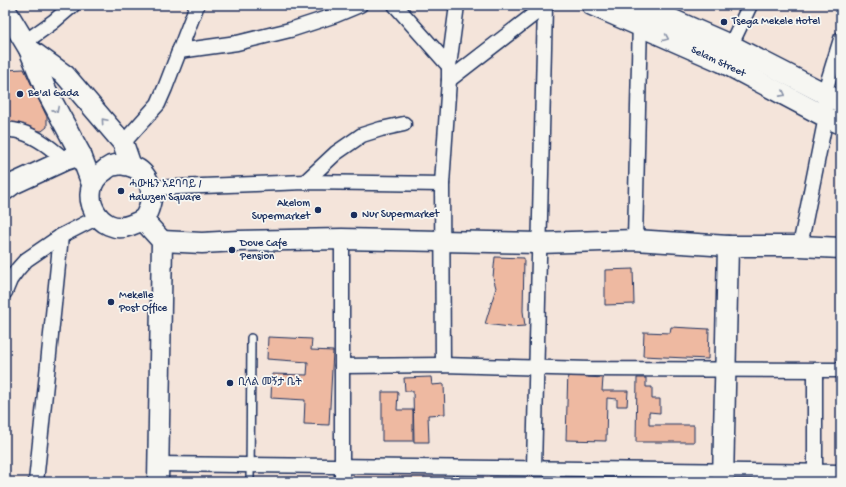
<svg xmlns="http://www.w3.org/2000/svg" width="846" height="487" viewBox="0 0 846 487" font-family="'Gochi Hand','Noto Sans Ethiopic',sans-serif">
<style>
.built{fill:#f2d7c9}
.building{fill:#eeb9a1;stroke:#1b2f5e}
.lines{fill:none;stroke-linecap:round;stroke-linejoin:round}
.lane-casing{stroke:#1b2f5e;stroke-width:10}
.street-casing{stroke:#1b2f5e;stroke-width:17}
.secondary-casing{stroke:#1b2f5e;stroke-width:23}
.lane{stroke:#f6f6f2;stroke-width:7}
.street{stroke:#f6f6f2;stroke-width:14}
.secondary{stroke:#f6f6f2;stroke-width:20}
.oneway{stroke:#8892a8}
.poi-dot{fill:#1b2f5e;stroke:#f6f6f2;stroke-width:1.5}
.labels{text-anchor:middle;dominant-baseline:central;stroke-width:3.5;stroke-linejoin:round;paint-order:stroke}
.poi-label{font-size:11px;fill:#1b2f5e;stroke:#f6f6f2;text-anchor:start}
.street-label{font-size:11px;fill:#1b2f5e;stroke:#f6f6f2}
</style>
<rect width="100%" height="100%" fill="#f4e4da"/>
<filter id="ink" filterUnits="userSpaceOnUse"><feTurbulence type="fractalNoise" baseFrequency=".025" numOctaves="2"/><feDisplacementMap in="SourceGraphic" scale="8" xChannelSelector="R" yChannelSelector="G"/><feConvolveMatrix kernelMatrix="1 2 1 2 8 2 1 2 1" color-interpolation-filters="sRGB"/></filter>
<g filter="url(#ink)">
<path class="built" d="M352,470L714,476V482H351Z"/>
<g class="building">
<path d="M24,69L47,117V127L42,131L25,130L5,120V70Z"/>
<path d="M495,257L524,258L523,311L525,326L510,327L485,324L496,288L493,277Z"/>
<path d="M633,269L634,304L605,305V270Z"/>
<path d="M671,327L709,329L708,359L643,356L644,332L670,333Z"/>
<path d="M268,337L312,339L311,350L333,351L329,425L304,424L305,400L271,398L272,374L307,375L308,362L267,359Z"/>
<path d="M568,368L588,369V377L603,378L602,391H628L627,406H617V399L607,398L606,441L566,440Z"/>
<path d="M431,377L432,385L444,384L445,414L428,415L429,442H414L413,391H405L404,378Z"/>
<path d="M637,378H646V387H652V399H660V413L649,412V425H694V442H636Z"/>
<path d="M382,392H398L397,410H413V441H382Z"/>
</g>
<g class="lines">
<defs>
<path id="lane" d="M250,482L251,338"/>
<g id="street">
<path d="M395,5L449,66"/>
<path d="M25,42L53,22L73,5"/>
<path d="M179,51L237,43L290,30L336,15L360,5"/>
<path d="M727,53L750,5"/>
<path d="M449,80L546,5"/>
<path d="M5,129C10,130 16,130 21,132C38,137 52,149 65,160"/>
<path d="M123,143L158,104L165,88L197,5"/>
<path d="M305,182L336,153L362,135L381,129L404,124"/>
<path d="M151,188L305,182L442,184"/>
<path d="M635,240L640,19"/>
<path d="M800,246L826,117L824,94L841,39"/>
<path d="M5,292L10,280L18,269L26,260L61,236L98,217"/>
<path d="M443,365L442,184L449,80V66L457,5"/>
<path d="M342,366L443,365L590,369L841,370"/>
<path d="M158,464L841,472"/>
<path d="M534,468L545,6"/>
<path d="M36,482L61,236"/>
<path d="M342,482V239"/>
<path d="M815,482V371"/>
</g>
<g id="secondary">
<path d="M592,5L722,62L826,117L841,124"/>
<path d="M639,5L730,45L841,102"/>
<path d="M5,9L29,49L46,90L81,155L92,184"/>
<path d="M29,49L65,75L123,143L131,166"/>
<path d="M121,164C123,165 127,165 130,166C146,170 155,189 150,204C146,219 144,220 131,225C99,238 74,191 104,171C106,169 109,167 111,166C114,165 118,165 121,164Z"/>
<path d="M5,190L13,184L65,160L81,155"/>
<path d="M143,220L162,241L158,482"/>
<path d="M162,241L202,243L238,241L342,239L539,243L635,240L728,246H800L841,248"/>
<path d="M723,482L728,246"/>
</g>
</defs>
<use href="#lane" class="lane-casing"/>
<use href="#street" class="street-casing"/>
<use href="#secondary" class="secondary-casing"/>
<use href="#lane" class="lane"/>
<use href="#street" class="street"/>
<use href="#secondary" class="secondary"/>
</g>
<defs><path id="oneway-chevron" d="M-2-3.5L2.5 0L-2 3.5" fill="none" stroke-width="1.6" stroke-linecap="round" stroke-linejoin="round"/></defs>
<g class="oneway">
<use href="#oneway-chevron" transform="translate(666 38) rotate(23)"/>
<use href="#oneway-chevron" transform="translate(783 94) rotate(28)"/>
<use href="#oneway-chevron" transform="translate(56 110) rotate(63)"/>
<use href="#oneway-chevron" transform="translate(104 121) rotate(-131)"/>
</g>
</g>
<g class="poi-dot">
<circle cx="724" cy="22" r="4"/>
<circle cx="20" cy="94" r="4"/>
<circle cx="121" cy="191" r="4"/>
<circle cx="318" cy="210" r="4"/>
<circle cx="354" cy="215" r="4"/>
<circle cx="232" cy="250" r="4"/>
<circle cx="111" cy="302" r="4"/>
<circle cx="230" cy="383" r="4"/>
</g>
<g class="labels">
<g class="poi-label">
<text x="732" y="22">Tsega Mekele Hotel</text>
<text x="28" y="94">Be'al Gada</text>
<text x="129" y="185">ሓውዜን አደባባይ /<tspan x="129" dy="13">Hawzen Square</tspan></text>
<text x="310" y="204" text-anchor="end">Akelom<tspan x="310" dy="13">Supermarket</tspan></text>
<text x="362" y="215">Nur Supermarket</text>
<text x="240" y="244">Dove Cafe<tspan x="240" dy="13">Pension</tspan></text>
<text x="119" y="296">Mekelle<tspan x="119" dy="13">Post Office</tspan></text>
<text x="238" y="383">ቢላል መኝታ ቤት</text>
</g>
<g class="street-label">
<text transform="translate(718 62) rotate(25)">Selam Street</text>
</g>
</g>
<rect width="846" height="487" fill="none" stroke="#f6f6f2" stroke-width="20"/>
<rect x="10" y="10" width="826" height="467" fill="none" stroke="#1b2f5e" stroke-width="1.5" filter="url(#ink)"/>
</svg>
